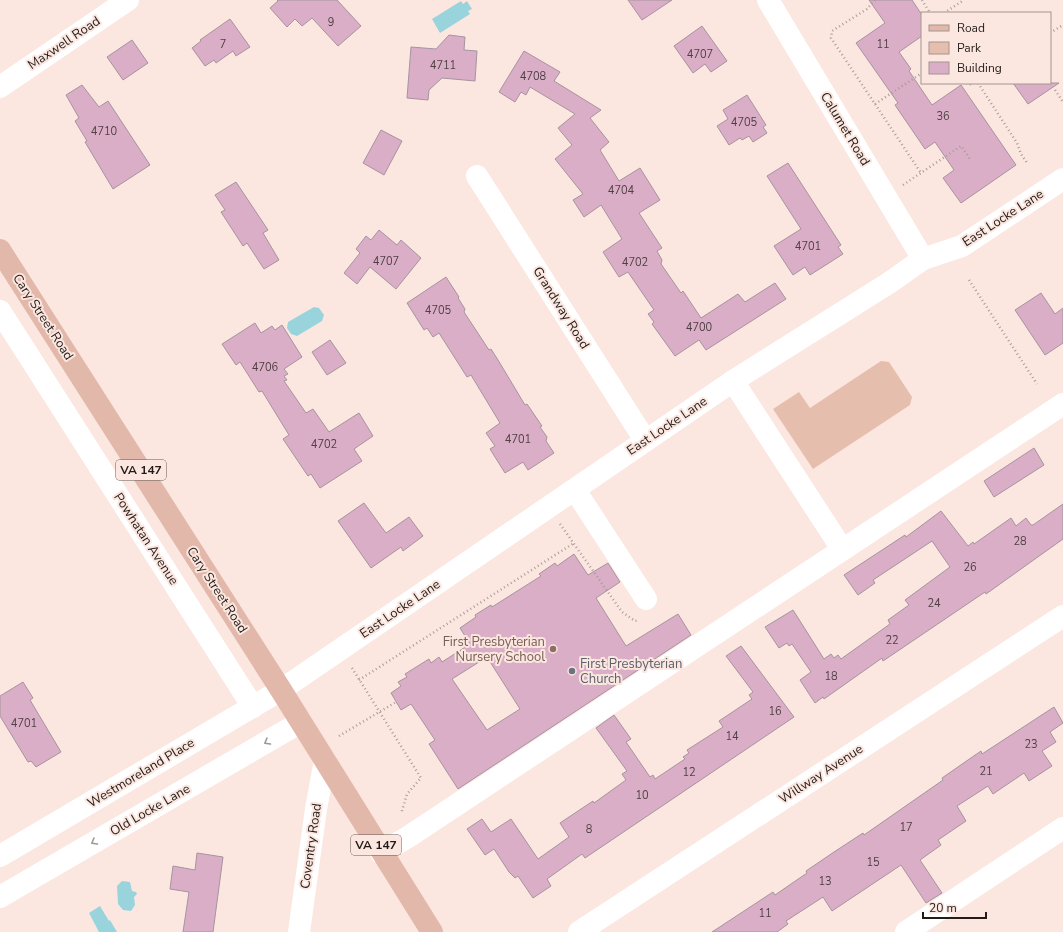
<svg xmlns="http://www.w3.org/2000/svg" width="1063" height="932" viewBox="0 0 1063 932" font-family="'Nunito Sans',sans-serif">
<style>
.green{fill:#e6beae}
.water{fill:#99d4dd}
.building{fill:#daaec7;stroke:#a5949e;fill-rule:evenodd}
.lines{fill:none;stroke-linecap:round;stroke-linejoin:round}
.path{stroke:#ab9b96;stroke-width:2.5;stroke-dasharray:1 3;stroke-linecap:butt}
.minor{stroke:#fff;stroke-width:22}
.major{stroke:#e2b8aa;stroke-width:22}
.oneway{stroke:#9c9897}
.education-dot{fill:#8d6e63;stroke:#fbe7e0;stroke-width:1.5}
.worship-dot{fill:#6b7280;stroke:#fbe7e0;stroke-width:1.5}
.labels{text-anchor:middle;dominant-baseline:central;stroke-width:4;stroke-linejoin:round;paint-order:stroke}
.number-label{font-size:11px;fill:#504044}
.shield{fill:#fbe7e0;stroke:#635854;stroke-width:1}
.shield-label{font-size:12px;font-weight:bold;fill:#221b18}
.street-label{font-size:13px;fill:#221b18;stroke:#fbe7e0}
.education-label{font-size:13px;fill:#785e54;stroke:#fbe7e0;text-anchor:end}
.worship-label{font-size:13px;fill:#5b616d;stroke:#fbe7e0;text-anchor:start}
</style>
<rect width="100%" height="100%" fill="#fbe7e0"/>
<path class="green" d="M881,361L889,362L912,397L910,405L813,469L773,409L799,392L810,408Z"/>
<g class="water">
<path d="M461,1L463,4L467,1L472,9L468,11L470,14L440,33L432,19Z"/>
<path d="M314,307L319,308L324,315L322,321L297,336L291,334L287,328L288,322Z"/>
<path d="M122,881L130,882L132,891L136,892L137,894L134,897L135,905L131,911L123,910L118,904L117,886Z"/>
<path d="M100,906L109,921L110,920L117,932H99L89,913Z"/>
</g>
<g class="building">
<path d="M277,0H337L361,26L338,46L312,18L302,26L295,19L287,27L270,8L278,1Z"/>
<path d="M628,0H672L642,20Z"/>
<path d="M869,0H912L922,15V36L899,52L911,69L909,71L932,105L961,85L1016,165L961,203L943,178L954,170L935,142L925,149L895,105L898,103L856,43L885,23Z"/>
<path d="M230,19L250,47L236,56L233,51L216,63L214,60L205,66L192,48L201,41L200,40Z"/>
<path d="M702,26L727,61L711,72L705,64L693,73L674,46Z"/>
<path d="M449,35L465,37L464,50L477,51L475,81L442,78L429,90L428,100L407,98L411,47L436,49Z"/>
<path d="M132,40L148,63L123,80L107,57Z"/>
<path d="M524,51L560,72L554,81L601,110L590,118L609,142L600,150L619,181L640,168L660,200L639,213L662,248L657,251L662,260L661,264L681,293L683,291L701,318L738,294L745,302L775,283L786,299L706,350L699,340L675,356L652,324L654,322L648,314L654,310L628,272L619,277L603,252L622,239L601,205L584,217L573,200L583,194L555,159L572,145L558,128L575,114L530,87L526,95L521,92L515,102L499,92Z"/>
<path d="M1013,83H1059L1028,104Z"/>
<path d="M82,85L99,107L108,101L150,165L113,189L85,142L87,141L75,121L79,118L66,95Z"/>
<path d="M747,95L766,125L763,127L767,133L753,142L749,136L742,140L740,138L729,145L717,126L728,119L723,110Z"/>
<path d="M381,130L402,141L384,175L363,163Z"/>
<path d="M788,163L841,245L838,247L843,254L810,275L805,267L793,275L774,246L801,229L767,176Z"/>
<path d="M236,182L268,230L263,233L279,260L264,269L247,243L243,246L221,212L225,210L215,195Z"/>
<path d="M379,230L397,245L401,240L421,258L396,289L370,267L357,284L344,273L360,253L356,249L366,236L371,240Z"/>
<path d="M446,277L459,297L458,298L465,309L464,312L489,350L491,349L498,360L525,405L527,404L542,426L540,427L547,437L546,441L554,453L528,470L523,462L505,473L490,449L495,446L486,433L500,423L471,375L467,377L439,333L433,337L427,328L424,330L407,303Z"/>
<path d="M1041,293L1055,314L1063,308V343L1045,355L1015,310Z"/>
<path d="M255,323L261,333L272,326L275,330L282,325L302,357L284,369L288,374L284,376L287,380L284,381L306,413L313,409L329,432L359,413L373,436L354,449L362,461L320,488L311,474L308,476L283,439L289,435L262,391L259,392L240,362L236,365L222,344Z"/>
<path d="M330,340L346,363L327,375L312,352Z"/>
<path d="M1034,448L1044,465L994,497L984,481Z"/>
<path d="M364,503L386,533L409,517L423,536L403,551L401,547L371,568L338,521Z"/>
<path d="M1063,504V539L986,594L985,592L883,661L882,658L824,699L823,697L815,703L800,680L811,672L792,644L789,646L787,643L779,648L765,627L793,610L824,659L831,654L834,658L838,655L841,659L890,624L888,620L909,605L905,600L950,567L932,541L873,580L875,583L858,595L844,575L905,535L906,537L941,511L968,546L973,542L974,544L1011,518L1016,526L1026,518L1031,525H1033Z"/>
<path d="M574,554L588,575L608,563L620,582L596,598L626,646L678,614L691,635L458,789L429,744L435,740L411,704L401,710L391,693L401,686L398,682L407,677L405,674L429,659L431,663L439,657L442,662L470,644L460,628L476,617L475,615L491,605L492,607L541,576L539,574L555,563L557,566ZM487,657L520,709L487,730L452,679Z"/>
<path d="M741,646L794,717L585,858L582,854L547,879L551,886L533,898L518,876L515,878L509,872L494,849L485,855L467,829L482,819L491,832L511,819L538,859L569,837L560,823L593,801L594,803L626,780L622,774L627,771L596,728L614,715L631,739L626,742L650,777L653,775L655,779L685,759L683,757L689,753L687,750L723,727L719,721L752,699L749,695L753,692L726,656Z"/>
<path d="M23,682L33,698L30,700L61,752L36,767L31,761L28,762L0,716V696Z"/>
<path d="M1054,707L1063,723L1050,732L1056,742L1042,751L1052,766L1029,781L1024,773L993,794L988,786L957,806L966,821L938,840L941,845L920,860L942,893L926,903L901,865L832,911L823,897L786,921L788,924L777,932H712L773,892L775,895L807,873L806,871L834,852L863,833L864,835L943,780L942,778L981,751L982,754Z"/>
<path d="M197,853L223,857L213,932H183L189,892L170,889L173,866L195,870Z"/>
</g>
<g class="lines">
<g class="path">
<path d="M875,0L867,9L832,31L831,38L921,173"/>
<path d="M922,0L930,13"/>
<path d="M944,13L964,0"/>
<path d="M1050,33L1063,25"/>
<path d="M967,83L968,85L973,83"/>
<path d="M978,83L1017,143L1021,154L1028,164"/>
<path d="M1055,90L1063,102"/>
<path d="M875,104L922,73"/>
<path d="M903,185L961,146L970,159"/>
<path d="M969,280L1037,384"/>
<path d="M560,524L622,612L635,621L639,620"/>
<path d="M352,668L421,778L407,794L401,814"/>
<path d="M359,680L574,543"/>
<path d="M339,736L396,702"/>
</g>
<g class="minor">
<path d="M768,0L923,259"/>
<path d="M0,87L128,0"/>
<path d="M477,176L645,440"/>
<path d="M0,311L253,707"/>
<path d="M733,381L842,549"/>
<path d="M575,490L646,599"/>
<path d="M381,853L408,837L1063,404"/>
<path d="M0,856L281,690L733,381L889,283L923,259L962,246L1063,179"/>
<path d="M0,897L301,722"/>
<path d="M299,932L316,809L325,760"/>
<path d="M579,932L1063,616"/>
<path d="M906,932L1063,828"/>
</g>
<path class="major" d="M0,250L281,690L432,932"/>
</g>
<defs><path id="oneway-chevron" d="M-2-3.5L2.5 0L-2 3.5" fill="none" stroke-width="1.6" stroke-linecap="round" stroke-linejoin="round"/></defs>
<g class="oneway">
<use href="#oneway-chevron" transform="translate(267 742) rotate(150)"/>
<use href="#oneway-chevron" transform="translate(94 842) rotate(150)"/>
</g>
<circle class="education-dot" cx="553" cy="649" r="4"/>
<circle class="worship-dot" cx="572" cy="671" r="4"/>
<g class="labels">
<g class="number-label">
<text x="331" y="22">9</text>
<text x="223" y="44">7</text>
<text x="883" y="44">11</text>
<text x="700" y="54">4707</text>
<text x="443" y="65">4711</text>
<text x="533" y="76">4708</text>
<text x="943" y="116">36</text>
<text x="744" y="122">4705</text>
<text x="104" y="131">4710</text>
<text x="621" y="190">4704</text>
<text x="808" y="246">4701</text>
<text x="386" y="261">4707</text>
<text x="635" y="262">4702</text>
<text x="438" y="310">4705</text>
<text x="699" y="327">4700</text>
<text x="265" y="367">4706</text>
<text x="518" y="439">4701</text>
<text x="324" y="444">4702</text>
<text x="1020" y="541">28</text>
<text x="970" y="567">26</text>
<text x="934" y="603">24</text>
<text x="892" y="640">22</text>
<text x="831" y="676">18</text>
<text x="775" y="711">16</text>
<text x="24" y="723">4701</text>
<text x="732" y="736">14</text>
<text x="1031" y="744">23</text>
<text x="986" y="771">21</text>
<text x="689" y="772">12</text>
<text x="642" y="795">10</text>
<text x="906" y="827">17</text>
<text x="589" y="829">8</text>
<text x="873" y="862">15</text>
<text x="825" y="881">13</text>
<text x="765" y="913">11</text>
</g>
<g class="shield">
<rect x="116" y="460" width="50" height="20" rx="3"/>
<rect x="351" y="835" width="50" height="20" rx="3"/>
</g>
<g class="shield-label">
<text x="141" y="470">VA 147</text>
<text x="376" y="845">VA 147</text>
</g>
<g class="street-label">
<text transform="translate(64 43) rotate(-34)">Maxwell Road</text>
<text transform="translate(845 129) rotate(59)">Calumet Road</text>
<text transform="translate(1003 218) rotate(-33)">East Locke Lane</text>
<text transform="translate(561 308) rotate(58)">Grandway Road</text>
<text transform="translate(43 317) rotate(57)">Cary Street Road</text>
<text transform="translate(667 426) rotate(-34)">East Locke Lane</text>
<text transform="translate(146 539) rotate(57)">Powhatan Avenue</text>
<text transform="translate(217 590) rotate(57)">Cary Street Road</text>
<text transform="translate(400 609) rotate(-34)">East Locke Lane</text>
<text transform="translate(141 773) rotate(-31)">Westmoreland Place</text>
<text transform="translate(821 774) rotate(-33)">Willway Avenue</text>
<text transform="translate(150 810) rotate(-30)">Old Locke Lane</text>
<text transform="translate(311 846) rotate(-82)">Coventry Road</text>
</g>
<g class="education-label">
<text x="545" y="642">First Presbyterian<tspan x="545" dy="15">Nursery School</tspan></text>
</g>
<g class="worship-label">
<text x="580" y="664">First Presbyterian<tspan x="580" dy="15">Church</tspan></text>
</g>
</g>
<rect x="921" y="12" width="130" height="72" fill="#fbe7e0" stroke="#a49590"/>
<rect x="929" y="25" width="20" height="6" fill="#e2b8aa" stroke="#a49590"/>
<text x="957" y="32" font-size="12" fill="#221b18">Road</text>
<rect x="929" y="42" width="20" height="12" fill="#e6beae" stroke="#a49590"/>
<text x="957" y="52" font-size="12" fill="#221b18">Park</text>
<rect x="929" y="62" width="20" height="12" fill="#daaec7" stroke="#a49590"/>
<text x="957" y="72" font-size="12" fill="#221b18">Building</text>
<path d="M923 912v6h63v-6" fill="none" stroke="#221b18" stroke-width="2"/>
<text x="929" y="912" font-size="12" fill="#221b18" stroke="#fbe7e0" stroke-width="3" paint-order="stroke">20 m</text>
</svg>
